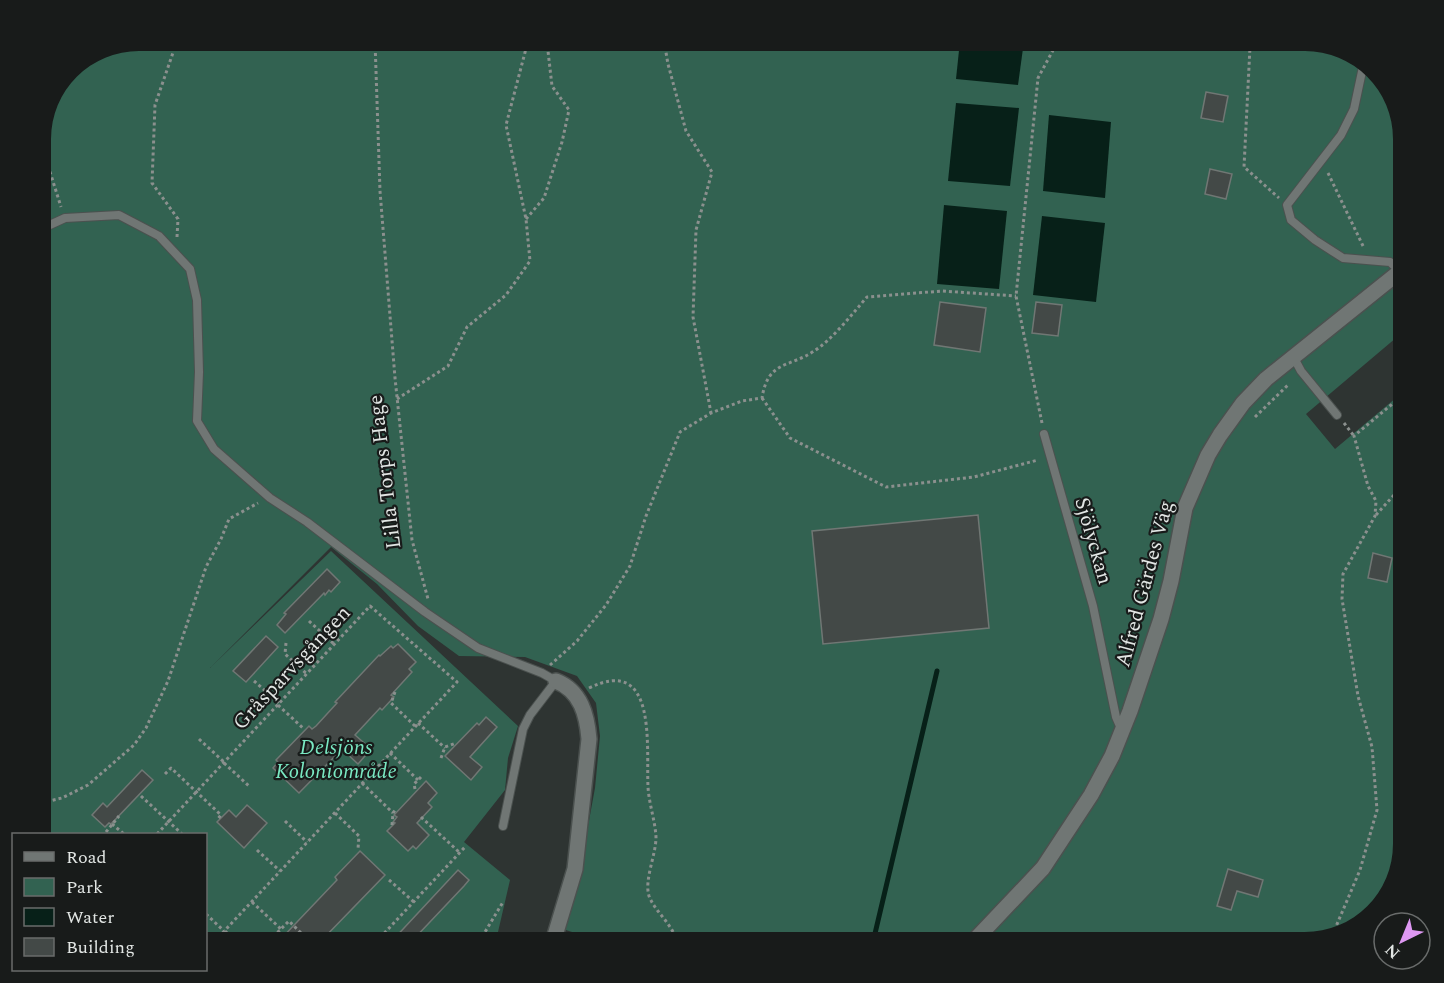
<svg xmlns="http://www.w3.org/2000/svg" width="1444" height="983" viewBox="0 0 1444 983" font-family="Spectral,serif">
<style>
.green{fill:#326251}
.water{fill:#072018}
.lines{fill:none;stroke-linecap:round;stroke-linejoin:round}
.stream{stroke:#072018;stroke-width:5}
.building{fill:#434947;stroke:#707774;stroke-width:1.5}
.lane-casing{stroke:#4b514f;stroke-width:10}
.street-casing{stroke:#4b514f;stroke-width:18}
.path{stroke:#8b908e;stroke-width:3;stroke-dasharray:3 3;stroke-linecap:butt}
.lane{stroke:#707674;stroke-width:8}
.street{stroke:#707674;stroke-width:15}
.labels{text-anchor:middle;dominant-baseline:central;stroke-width:4.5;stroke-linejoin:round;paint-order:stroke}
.street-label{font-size:21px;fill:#e2e6e4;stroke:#181b1a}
.park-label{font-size:21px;font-style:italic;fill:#7ae9c3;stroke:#181b1a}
</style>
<rect width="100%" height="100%" fill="#2e3432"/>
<path class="green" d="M139,41H1305L1360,57L1393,95L1403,139V332L1306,414L1335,449L1403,392V844L1387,899L1349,932L1305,942H579L581,935L563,929L586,837L595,788L600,736L596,703L577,676L525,657L459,656L418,626L377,584L331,547L210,668L331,551L518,726L508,758L505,790L464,842L510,880L498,932L502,942H206V834H41V133L70,69Z"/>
<g class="water">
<path d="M960,41H1024L1018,85L956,79Z"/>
<path d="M956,103L1019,108L1010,186L948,181Z"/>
<path d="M1049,115L1111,122L1105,198L1043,191Z"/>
<path d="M944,205L1007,211L999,289L937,284Z"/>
<path d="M1042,216L1105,223L1096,302L1033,295Z"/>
</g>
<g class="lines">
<path class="stream" d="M873,942L937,671"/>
</g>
<g class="building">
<path d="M1206,92L1228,96L1223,122L1201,118Z"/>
<path d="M1210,169L1232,174L1226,199L1205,194Z"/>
<path d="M940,302L986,308L980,352L934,345Z"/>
<path d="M1036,302L1062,305L1058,336L1032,333Z"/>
<path d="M978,515L989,628L823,644L812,531Z"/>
<path d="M1373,553L1392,558L1387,582L1368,578Z"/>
<path d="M327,569L340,582L331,592L329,590L325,595L324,593L285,633L277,625L286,614L284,613Z"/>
<path d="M266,636L278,647L246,682L233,671Z"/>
<path d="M398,644L416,662L409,669L412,672L391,695L394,697L382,710L380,708L355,735L371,749L358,764L342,749L299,793L273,768L278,762L276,760L309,726L312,729L316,726L337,703L335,702L379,655L380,656L391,646L393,648Z"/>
<path d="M486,717L497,727L470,757L482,767L471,780L445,756L477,723L479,725Z"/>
<path d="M142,770L153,780L111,824L109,823L105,827L92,815L103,803L107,807Z"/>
<path d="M426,781L437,793L428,803L432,807L417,823L429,835L416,849L413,846L408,851L387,831L395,823L393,822L397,817L394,815Z"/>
<path d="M247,805L267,823L244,848L217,822L229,810L236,817Z"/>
<path d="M360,851L385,875L320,942H278L337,880L335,877Z"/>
<path d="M1228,869L1263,880L1258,897L1237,891L1231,910L1217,906Z"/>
<path d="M458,870L469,880L464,886L411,942H391Z"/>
</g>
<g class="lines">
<defs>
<g id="lane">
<path d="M1364,62L1354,109L1341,135L1287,205L1291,220L1315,240L1343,258L1390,262L1400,271"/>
<path d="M41,229L65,218L119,215L159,236L190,269L197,300L199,372L197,421L214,449L270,498L307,522L425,612L478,648L542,673L556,681L530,715L523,729L503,826"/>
<path d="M1294,358L1301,371L1337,415"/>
<path d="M1044,434L1093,606L1116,717L1119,724L1123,726"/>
</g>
<g id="street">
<path d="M553,942L575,869L589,739C587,715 581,691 556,681"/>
<path d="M973,942L1043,868L1091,795L1112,756L1130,711L1161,619L1171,581L1185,508L1208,455L1220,435L1243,403L1266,379L1403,269"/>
</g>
</defs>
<use href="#lane" class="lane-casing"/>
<use href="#street" class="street-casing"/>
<g class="path">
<path d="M375,41L380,191L395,378L412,540L428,599"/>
<path d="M664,41L668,64L686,131L712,172L696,230L693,317L711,413"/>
<path d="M1264,41L1250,47L1244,167L1279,198"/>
<path d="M41,143L61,207"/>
<path d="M1328,173L1364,248"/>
<path d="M526,219L544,198L562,142L569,110L552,86L548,51L549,41"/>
<path d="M177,237L178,219L152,183L155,105L177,41"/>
<path d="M762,398L790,438L886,487L974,477L1038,460"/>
<path d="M397,399L448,366L467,327L506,295L530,261L526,219L506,125L528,41"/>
<path d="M1255,417L1289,384"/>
<path d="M1042,423L1016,296L1038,78L1058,41"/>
<path d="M1344,423L1354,436"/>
<path d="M1376,515L1403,485"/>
<path d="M309,621L334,644"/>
<path d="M286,643L285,654L307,674"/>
<path d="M550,665L577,641L606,605L630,566L646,516L680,432L711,413L742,401L762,398C768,360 789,368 814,351C832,340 853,313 867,297L942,291L1016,296"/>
<path d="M254,681L279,703"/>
<path d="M589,688C658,654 646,747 648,787C649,804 655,820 656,837C656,855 644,880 649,896C655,912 672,923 677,942"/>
<path d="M395,692L391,703L415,726"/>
<path d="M278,705L304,729"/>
<path d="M418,723L445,748"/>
<path d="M199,739L224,762"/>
<path d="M390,753L418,780"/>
<path d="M441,758L445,747L456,743"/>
<path d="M224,763L249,786"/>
<path d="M165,774L171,768L221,815L217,820"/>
<path d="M362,783L393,813"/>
<path d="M415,789L414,784L423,775"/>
<path d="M141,796L182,834"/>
<path d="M41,803L62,798L88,785L134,745L146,728L168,681L206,567L221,539L229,519L258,503"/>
<path d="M335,813L359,836L358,849"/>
<path d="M421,817L459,852"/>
<path d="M285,821L307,842"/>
<path d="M112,824L124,834"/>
<path d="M392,825L393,813L396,809"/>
<path d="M106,832L119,816"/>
<path d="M157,834L370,606L457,682L214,942"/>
<path d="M257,850L280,871"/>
<path d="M389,880L414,902"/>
<path d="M252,902L281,929"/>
<path d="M206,914L224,931"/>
<path d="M225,931L237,942"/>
<path d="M1332,936L1360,870L1377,810L1372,747L1358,696L1342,599L1343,574L1375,516L1376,501L1368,486L1354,436L1403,395"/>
<path d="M269,941L289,921L302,934L299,938"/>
<path d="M376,942L465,847"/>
<path d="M479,942L503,902"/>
</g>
<use href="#lane" class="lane"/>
<use href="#street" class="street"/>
</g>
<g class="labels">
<g class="street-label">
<text transform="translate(385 472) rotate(-97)">Lilla Torps Hage</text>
<text transform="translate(1093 541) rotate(74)">Sjölyckan</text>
<text transform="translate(1145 584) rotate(-75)">Alfred Gärdes Väg</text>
<text transform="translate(292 668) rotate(-47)">Gråsparvsgången</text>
</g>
<g class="park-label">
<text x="336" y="748">Delsjöns<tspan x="336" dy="24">Koloniområde</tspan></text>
</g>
</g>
<path d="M0 0H1444V983H0ZM139 51H1305A88 88 0 0 1 1393 139V844A88 88 0 0 1 1305 932H139A88 88 0 0 1 51 844V139A88 88 0 0 1 139 51Z" fill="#181b1a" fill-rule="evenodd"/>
<rect x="12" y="833" width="195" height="138" fill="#181b1a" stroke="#696c6b" stroke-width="1.5"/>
<rect x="24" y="852" width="30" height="9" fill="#707674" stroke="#696c6b" stroke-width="1.5"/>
<text x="66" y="863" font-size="18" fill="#e2e6e4">Road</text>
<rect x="24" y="878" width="30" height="18" fill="#326251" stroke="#696c6b" stroke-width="1.5"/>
<text x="66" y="893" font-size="18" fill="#e2e6e4">Park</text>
<rect x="24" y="908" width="30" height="18" fill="#072018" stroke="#696c6b" stroke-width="1.5"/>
<text x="66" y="923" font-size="18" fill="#e2e6e4">Water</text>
<rect x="24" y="938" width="30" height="18" fill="#434947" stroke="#696c6b" stroke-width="1.5"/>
<text x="66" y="953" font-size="18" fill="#e2e6e4">Building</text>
<g transform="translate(1402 941) rotate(223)"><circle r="28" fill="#181b1a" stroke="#696c6b" stroke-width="1.5"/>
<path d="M0-4.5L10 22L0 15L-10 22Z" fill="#de98f2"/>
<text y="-9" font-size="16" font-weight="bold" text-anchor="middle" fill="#e2e6e4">N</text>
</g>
</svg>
